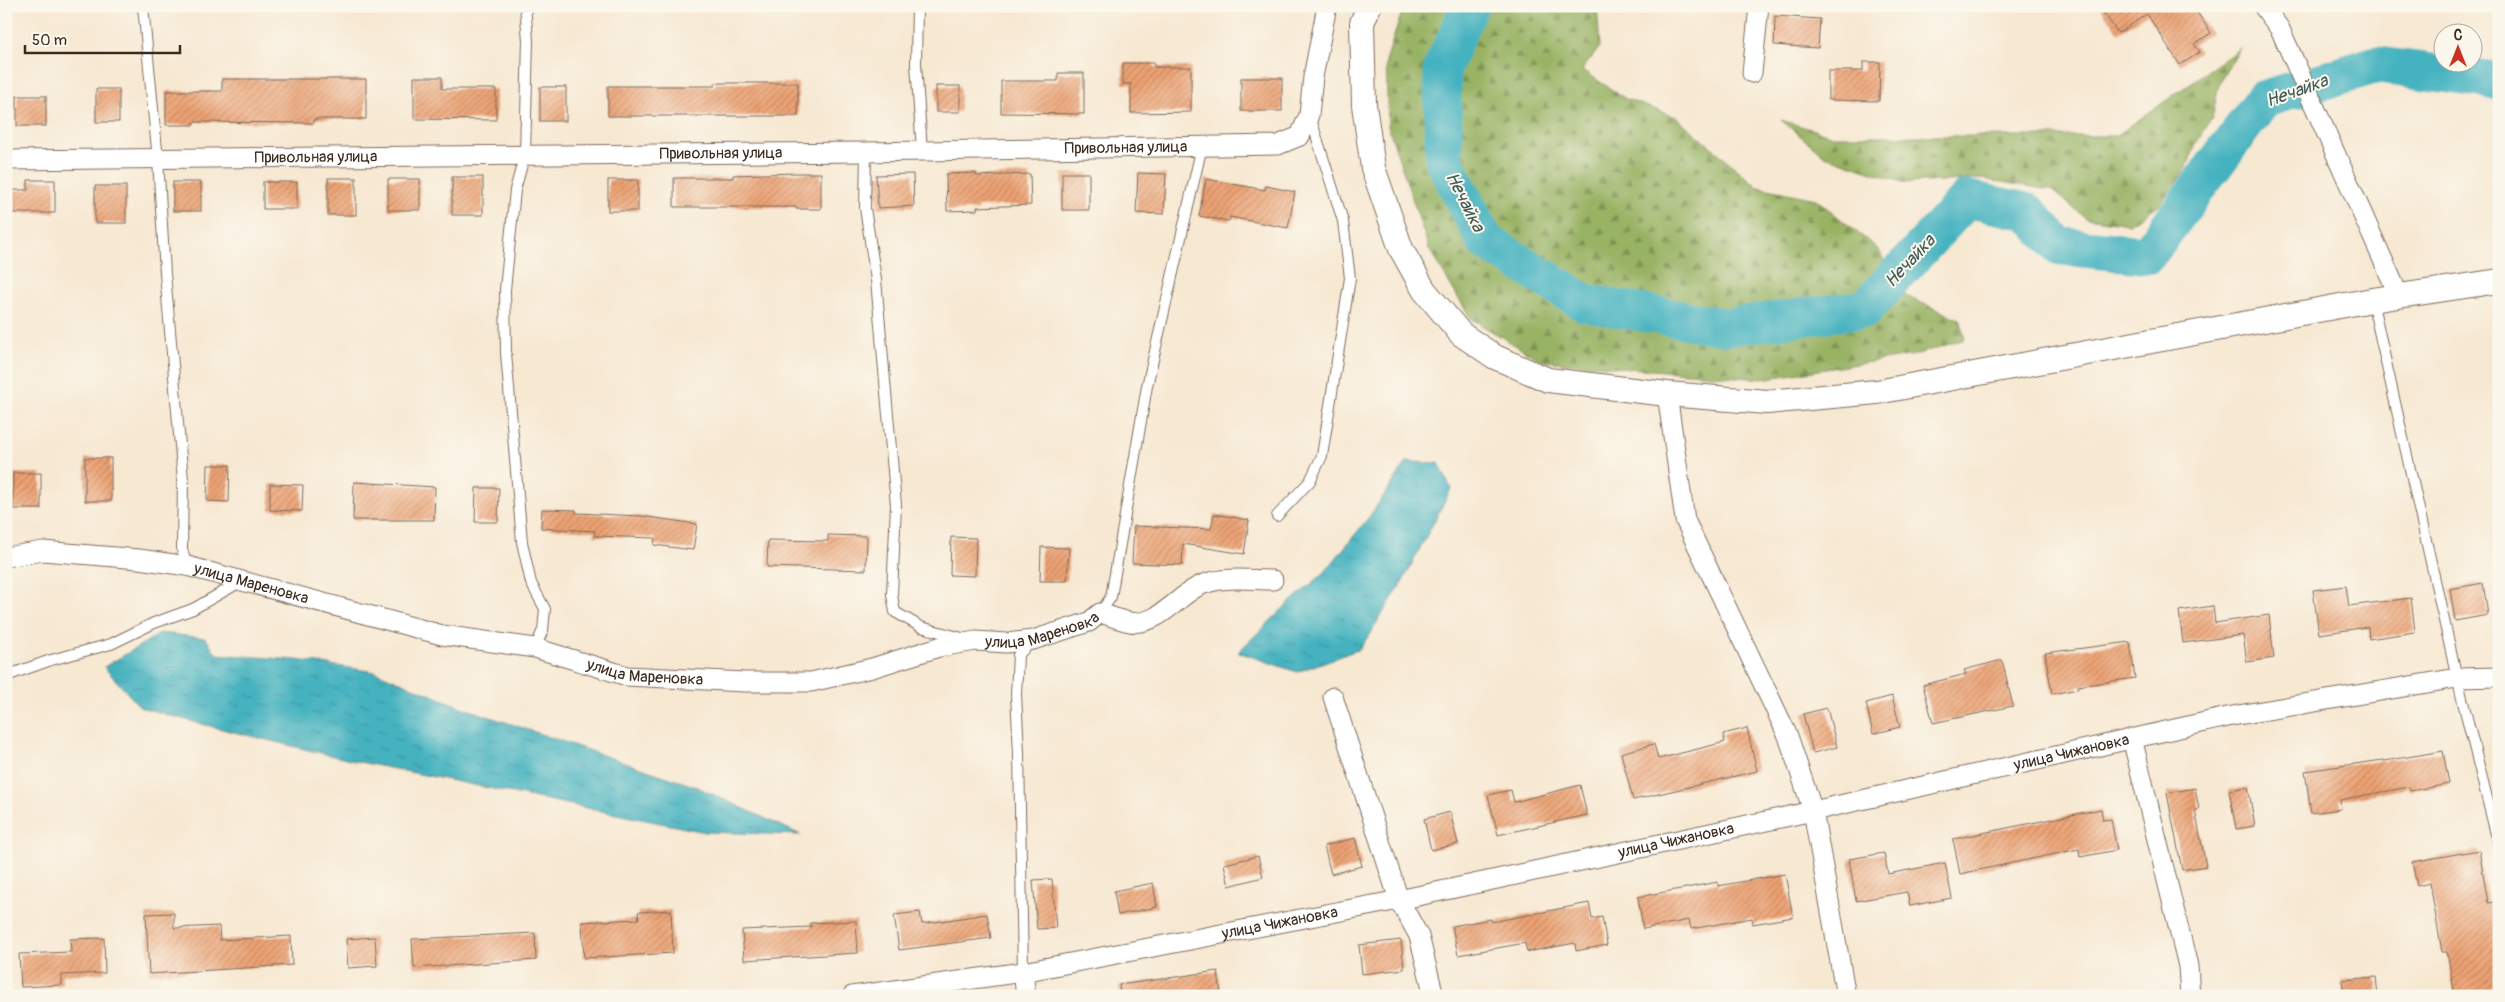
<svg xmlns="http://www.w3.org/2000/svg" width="2505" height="1002" viewBox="0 0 2505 1002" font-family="Pangolin,sans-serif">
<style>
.forest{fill:url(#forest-firs);stroke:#6a6e42}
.water{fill:url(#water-ripples);stroke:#406e6f}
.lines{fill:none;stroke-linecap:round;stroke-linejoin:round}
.river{stroke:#45b2c0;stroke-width:38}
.building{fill:url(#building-hatch)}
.service-casing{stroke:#7d6c5d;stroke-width:12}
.minor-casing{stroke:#7d6c5d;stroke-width:21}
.tertiary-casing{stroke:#7d6c5d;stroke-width:26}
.service{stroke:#fff;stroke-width:10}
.minor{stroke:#fff;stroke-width:19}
.tertiary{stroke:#fff;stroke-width:24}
.labels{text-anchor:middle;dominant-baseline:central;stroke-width:4;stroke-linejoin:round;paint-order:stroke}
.street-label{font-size:16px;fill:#3b2a1e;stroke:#fbf7ec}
.water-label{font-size:18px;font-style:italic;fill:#3e5a57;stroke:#fbf7ec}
</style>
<defs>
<pattern id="forest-firs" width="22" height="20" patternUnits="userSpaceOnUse" patternTransform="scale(1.25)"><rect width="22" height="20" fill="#99b365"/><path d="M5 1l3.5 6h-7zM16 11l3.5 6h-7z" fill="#7e9253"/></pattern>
<pattern id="water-ripples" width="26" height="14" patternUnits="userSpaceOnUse" patternTransform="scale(1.25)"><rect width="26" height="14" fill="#45b2c0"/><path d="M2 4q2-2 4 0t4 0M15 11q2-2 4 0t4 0" fill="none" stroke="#3b919b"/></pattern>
<pattern id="building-hatch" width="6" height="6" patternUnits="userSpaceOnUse" patternTransform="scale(1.25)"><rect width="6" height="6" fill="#eda273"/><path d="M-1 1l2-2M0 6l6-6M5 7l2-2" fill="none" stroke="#c1845e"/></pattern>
</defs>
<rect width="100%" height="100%" fill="#fbf7ec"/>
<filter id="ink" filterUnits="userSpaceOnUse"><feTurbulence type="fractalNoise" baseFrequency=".02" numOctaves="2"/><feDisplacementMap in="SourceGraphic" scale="10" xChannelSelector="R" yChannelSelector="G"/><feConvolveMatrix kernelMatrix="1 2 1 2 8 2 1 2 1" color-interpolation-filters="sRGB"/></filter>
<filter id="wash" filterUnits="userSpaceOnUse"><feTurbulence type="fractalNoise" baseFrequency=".0096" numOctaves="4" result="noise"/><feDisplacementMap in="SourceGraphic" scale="20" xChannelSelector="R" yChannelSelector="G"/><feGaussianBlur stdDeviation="1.12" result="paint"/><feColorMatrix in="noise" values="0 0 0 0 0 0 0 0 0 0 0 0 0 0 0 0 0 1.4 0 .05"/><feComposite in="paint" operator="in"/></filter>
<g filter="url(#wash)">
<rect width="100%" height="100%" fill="#f7e8d2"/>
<g class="forest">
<path d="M1404,6H1597L1600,47L1582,70L1626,99L1676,117L1758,187L1816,199L1879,250L1899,293L1959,319L1965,339L1915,355L1762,379L1542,361L1471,319L1429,249L1388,126L1386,61Z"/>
<path d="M2240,48L2219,83L2212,118L2197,142L2185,171L2159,205L2129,224L2086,218L2051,190L1983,179L1905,183L1825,156L1781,120L1833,136H2116Z"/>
</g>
<g class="water">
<path d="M1407,462L1439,463L1451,489L1402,583L1360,649L1297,672L1238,652L1290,602L1324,573L1369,517Z"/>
<path d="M161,633L206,638L216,654L297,660L376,672L461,707L697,787L801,835L705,832L350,760L201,724L140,707L104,667Z"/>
</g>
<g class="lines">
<path class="river" d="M1470,6L1442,68L1444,161L1485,241L1585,303L1726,327L1865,309L1967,199L2028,212L2059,246L2147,255L2264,99L2375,65L2499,81"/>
</g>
<g id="blocks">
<g class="building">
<path d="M2099,6H2193L2211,33L2194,44L2200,52L2180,65L2147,14L2118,33Z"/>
<path d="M1775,16L1820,19L1818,48L1774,45Z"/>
<path d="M1863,62H1880L1879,101L1828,100V71H1863Z"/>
<path d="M1123,63H1154V67H1191V112L1131,113V84H1123Z"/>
<path d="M1058,73H1084V114L1001,113V81H1058Z"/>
<path d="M414,77H442V89H496V120L414,119Z"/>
<rect x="1241" y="78" width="41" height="33"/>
<path d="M222,79H366V119H314V123L194,122V125H166V91H222Z"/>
<path d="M715,83H798V116H608V86H715Z"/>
<rect x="936" y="86" width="24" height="26"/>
<rect x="540" y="87" width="26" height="34"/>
<rect x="96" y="89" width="23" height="33"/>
<rect x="17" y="96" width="29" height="30"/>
<path d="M796,173H821V209H796V207H674V178H733V175Z"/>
<path d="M976,173V176L1030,174L1031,205L977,207V210L947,211L946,174Z"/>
<rect x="1062" y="173" width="27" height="37"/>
<path d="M1138,173L1166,174L1164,214L1136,213Z"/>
<path d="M913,174L914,206L878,208L876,175Z"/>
<rect x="452" y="177" width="31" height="38"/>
<rect x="328" y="178" width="28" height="37"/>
<rect x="388" y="179" width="32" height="31"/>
<path d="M1206,179L1265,190L1266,186L1295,192L1288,228L1230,217L1229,221L1199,216Z"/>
<path d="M28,180H55V213H6V190H28Z"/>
<rect x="608" y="180" width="30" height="31"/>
<rect x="173" y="182" width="28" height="29"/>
<rect x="263" y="182" width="34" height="27"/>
<rect x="95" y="186" width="31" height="37"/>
<rect x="85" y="458" width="26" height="43"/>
<path d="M208,465H230L229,502L207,501Z"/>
<rect x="13" y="473" width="28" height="36"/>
<path d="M354,482L435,487L434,520H353Z"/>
<path d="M270,484L303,485L302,511L270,510Z"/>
<path d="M476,488H499L498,522H475Z"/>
<path d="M542,509L576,510V513L641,516L697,524L693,550L654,545L655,538L594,536L595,531L541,528Z"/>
<path d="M1214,514L1249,520L1244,554L1183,544L1182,565L1132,563L1134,526L1211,529Z"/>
<path d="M828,535L867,536L866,570L767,567L768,540L828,541Z"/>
<path d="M951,537L976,538L975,576L950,575Z"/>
<path d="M1041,547L1069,548L1067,581H1040Z"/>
<path d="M2483,583L2488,615L2455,621L2450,589Z"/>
<path d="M2346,586L2349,606L2411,598L2415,632L2369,639L2368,627L2319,634L2313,590Z"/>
<path d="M2213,606L2215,623L2269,615L2274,658L2247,662L2243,635L2183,643L2179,611Z"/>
<path d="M2130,642L2135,678L2078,686V689L2052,694L2045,653Z"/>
<path d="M2002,660L2013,706L1933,723L1923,685L1966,674L1964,670Z"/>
<path d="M1892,696L1900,727L1873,734L1866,703Z"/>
<path d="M1827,708L1837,747L1813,753L1803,714Z"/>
<path d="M1747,728L1757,771L1633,800L1621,753L1654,744L1658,759L1725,742L1723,734Z"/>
<path d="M2443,751L2449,784L2410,791L2409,787L2340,800L2341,809L2311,813L2305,771L2383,760L2384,761Z"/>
<path d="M1580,785L1587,815L1498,835L1488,795L1511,790L1514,802Z"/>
<path d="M2248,787L2255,826L2236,829L2229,790Z"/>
<path d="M2195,788L2199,809L2195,810L2206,866L2182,870L2167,793Z"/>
<path d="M2101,809L2103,820L2111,819L2117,850L2080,857L2079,849L1960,874L1953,839Z"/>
<path d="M1450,812L1458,844L1431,850L1424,819Z"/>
<path d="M1355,838L1362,866L1331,874L1324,846Z"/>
<path d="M2479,850L2488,903L2499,901V992L2478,996H2455L2447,952H2442L2430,883L2417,886L2412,862Z"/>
<path d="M1884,853L1888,874L1945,863L1952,898L1910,906L1907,892L1856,901L1849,859Z"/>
<path d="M1258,856L1263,877L1229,886L1224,864Z"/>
<path d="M1785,874L1793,917L1753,924L1752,918L1691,929L1689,920L1643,929L1638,897L1718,882V886Z"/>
<path d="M1052,879L1056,928L1037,929L1033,880Z"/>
<path d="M1153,883L1157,907L1118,915L1114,891Z"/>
<path d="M1589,903L1592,919L1602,917L1607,945L1576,951L1575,943L1527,952L1525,943L1458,955L1452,926L1491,919L1492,922Z"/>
<path d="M671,910L673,953L584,958L582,922L639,919L638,912Z"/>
<path d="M920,912L922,924L987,914L991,938L899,950L894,915Z"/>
<path d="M174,913V928L219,926L220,940L291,936L292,965L149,974L146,914Z"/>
<path d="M856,921L858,953L744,960L742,930L811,927L810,923Z"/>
<path d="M535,933L536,960L414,968L412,939Z"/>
<path d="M375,937L377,966L348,968L346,939Z"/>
<path d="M104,938L105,973L62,975V985L21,987L19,954L71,952L70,939Z"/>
<path d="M1401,940L1404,969L1362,974L1359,945Z"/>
<path d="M1218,971L1221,996H1120L1119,985Z"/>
<path d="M2376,977L2378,996H2344L2342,980Z"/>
</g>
</g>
</g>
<g filter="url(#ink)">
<use href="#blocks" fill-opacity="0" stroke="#7d6c5d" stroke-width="1"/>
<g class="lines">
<defs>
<g id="service">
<path d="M143,6L158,160L165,273L183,480L182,549L187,566"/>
<path d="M525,6L528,40L525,154L515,190L505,290L506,353L522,542L531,583L545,609L543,630L535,648"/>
<path d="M917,6L916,64L922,151"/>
<path d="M866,152L865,208L876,280L896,505L892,595L895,612L921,627L966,639"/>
<path d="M2372,300L2457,678L2499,846"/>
<path d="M1277,516L1310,481L1322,456L1350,278L1343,221L1310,116"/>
<path d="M1100,613L1111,597L1147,386L1202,146"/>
<path d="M6,676L51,660L111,644L154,623L193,609L242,581"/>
<path d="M1023,972L1019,753L1016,694L1018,655L1032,641"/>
</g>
<g id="minor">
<path d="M2263,6L2280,29L2399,296"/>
<path d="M1752,73L1759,6"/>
<path id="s1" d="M6,160L866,152L1278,145L1300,136L1309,115L1313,77L1327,6"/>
<path d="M1667,394L1685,520L1788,736L1813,811L1846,996"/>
<path id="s2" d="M6,557L43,551L139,559L187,566L442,635L535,648L627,676L745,682H811L872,668L939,647L976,641L1006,643L1033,640L1089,622L1100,613C1110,616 1120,620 1130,622C1157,626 1175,599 1197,587C1219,575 1249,580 1273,580"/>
<path d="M1333,697L1399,900L1419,936L1434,996"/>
<path d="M2132,738L2188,966L2190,996"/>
<path d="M1023,972L1026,996"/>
<path id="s3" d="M852,996L1023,972L1399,900L1813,811L2232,716L2457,678L2499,677"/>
</g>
<path id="tertiary" d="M1369,6L1362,23L1364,105L1373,168L1401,249L1424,290L1461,334L1495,357L1548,380L1667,394L1767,402L1877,392L2372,300L2499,281"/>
</defs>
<use href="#service" class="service-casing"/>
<use href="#minor" class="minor-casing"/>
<use href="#tertiary" class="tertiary-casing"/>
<use href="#service" class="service"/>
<use href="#minor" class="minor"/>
<use href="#tertiary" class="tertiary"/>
</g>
</g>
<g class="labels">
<g class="street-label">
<text stroke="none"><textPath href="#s1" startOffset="1120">Привольная улица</textPath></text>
<text stroke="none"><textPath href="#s1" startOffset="715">Привольная улица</textPath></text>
<text stroke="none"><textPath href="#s1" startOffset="310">Привольная улица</textPath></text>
<text stroke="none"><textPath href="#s2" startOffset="249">улица Мареновка</textPath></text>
<text stroke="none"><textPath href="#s2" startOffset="1059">улица Мареновка</textPath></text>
<text stroke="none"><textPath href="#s2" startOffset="654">улица Мареновка</textPath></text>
<text stroke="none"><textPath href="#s3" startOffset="1244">улица Чижановка</textPath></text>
<text stroke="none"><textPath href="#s3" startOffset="839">улица Чижановка</textPath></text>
<text stroke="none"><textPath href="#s3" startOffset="434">улица Чижановка</textPath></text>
</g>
<g class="water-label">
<text transform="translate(2297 91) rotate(-20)">Нечайка</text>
<text transform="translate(1465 202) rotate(63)">Нечайка</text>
<text transform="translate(1910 261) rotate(-47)">Нечайка</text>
</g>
</g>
<rect width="2505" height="1002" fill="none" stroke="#fbf7ec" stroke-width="25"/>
<g transform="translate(2458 48)"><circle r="24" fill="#fbf7ec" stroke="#aea59a"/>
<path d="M0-4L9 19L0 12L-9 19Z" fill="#c8321e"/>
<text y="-8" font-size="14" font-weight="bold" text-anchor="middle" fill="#3b2a1e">С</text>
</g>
<path d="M25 45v8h155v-8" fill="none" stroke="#3b2a1e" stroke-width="2.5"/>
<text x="32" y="45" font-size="15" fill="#3b2a1e" stroke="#fbf7ec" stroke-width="4" paint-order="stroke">50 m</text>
</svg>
